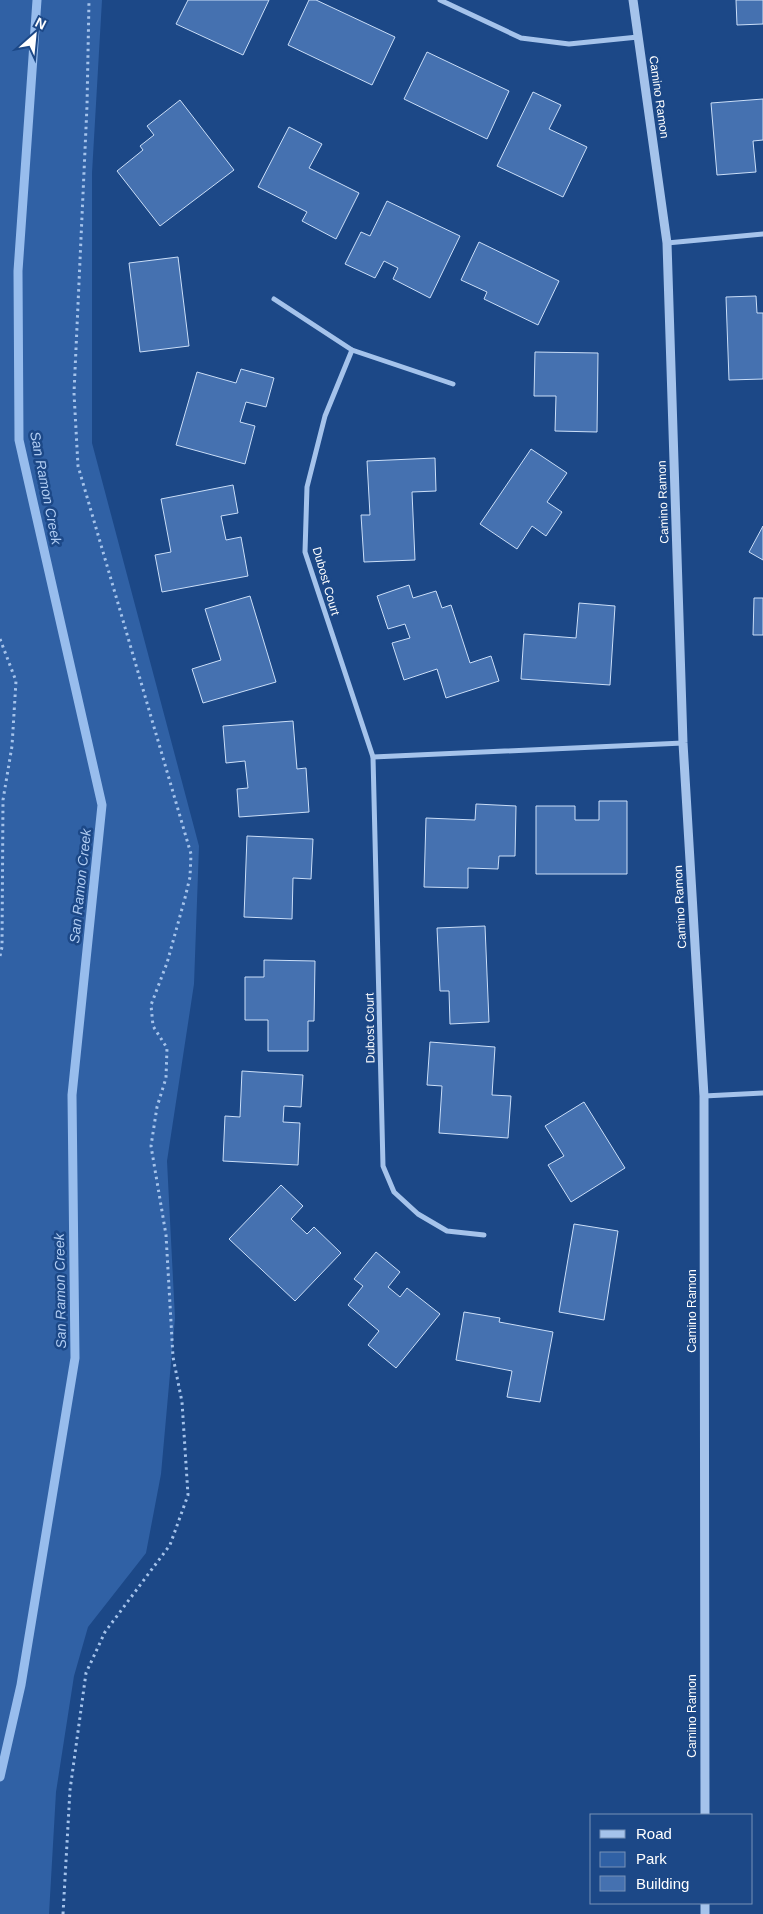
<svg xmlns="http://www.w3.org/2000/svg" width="763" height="1914" viewBox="0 0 763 1914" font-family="Helvetica,sans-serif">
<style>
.green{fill:#3061a5}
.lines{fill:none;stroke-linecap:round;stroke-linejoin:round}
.stream{stroke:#98bded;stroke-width:9}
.building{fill:#4571b0;stroke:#cadef8}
.path{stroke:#a5c3eb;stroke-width:3;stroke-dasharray:2.5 4;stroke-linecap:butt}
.minor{stroke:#a5c3eb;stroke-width:5}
.tertiary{stroke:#a5c3eb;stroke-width:9}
.labels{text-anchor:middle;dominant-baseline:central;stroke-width:5;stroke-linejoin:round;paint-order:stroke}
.street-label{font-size:12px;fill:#fff;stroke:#1c4887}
.water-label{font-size:14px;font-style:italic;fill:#b1cdf3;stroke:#1c4887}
</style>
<rect width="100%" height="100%" fill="#1c4887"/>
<path class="green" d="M0,0H102L92,173V443L199,846L194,984L167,1161L175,1318L161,1474L146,1553L88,1627L74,1676L56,1792L49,1914H0Z"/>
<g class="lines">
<path class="stream" d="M0,1777L21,1685L75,1358L72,1095L102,805L19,440L18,271L37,0"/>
</g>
<g class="building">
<path d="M188,0H269L243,55L176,24Z"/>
<path d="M309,0H316L395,37L372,85L288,45Z"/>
<path d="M736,0H763V24L737,25Z"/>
<path d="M427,52L509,91L487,139L404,99Z"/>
<path d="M533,92L561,105L549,129L587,147L563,197L497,166Z"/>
<path d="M763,99V140L753,141L756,172L717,175L711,103Z"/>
<path d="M180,100L234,170L160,226L117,171L143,150L140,146L154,135L147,126Z"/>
<path d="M289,127L322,144L309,168L359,193L336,239L302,221L307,212L258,187Z"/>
<path d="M387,201L460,236L430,298L393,279L398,268L384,261L375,278L345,264L361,232L370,236Z"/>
<path d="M479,242L559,281L538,325L484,299L487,292L461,280Z"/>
<path d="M178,257L189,346L140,352L129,263Z"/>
<path d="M756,296L757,313H763V379L729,380L726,297Z"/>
<path d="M535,352L598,353L597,432L555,431L556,396H534Z"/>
<path d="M241,369L274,378L266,407L246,402L240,422L255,426L245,464L176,445L197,372L236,383Z"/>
<path d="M531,449L567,473L547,502L562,512L546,536L532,526L517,549L480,524Z"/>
<path d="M435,458L436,491L412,492L415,560L364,562L361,515H370L367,461Z"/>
<path d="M233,485L238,513L221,516L226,540L241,537L248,576L162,592L155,555L171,552L161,499Z"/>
<path d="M763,526V560L749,552Z"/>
<path d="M409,585L413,598L436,591L442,608L451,605L470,663L491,656L499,681L446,698L437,669L404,680L392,643L410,638L405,624L388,629L377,596Z"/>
<path d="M250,596L276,682L203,703L192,669L221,660L205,609Z"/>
<path d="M754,598H763V635H753Z"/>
<path d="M579,603L615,606L610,685L521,679L524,634L576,638Z"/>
<path d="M293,721L297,769L306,768L309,812L239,817L237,789L248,788L245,761L226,763L223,726Z"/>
<path d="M599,801H627V874H536V806H575V820H599Z"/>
<path d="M476,804L516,806L515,856H499L498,869L468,868V888L424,887L426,818L475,820Z"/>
<path d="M247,836L313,839L311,879L293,878L292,919L244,917Z"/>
<path d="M485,926L489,1022L450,1024L449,991H440L437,928Z"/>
<path d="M264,960L315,961L314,1021H308V1051H268V1020H245V977H264Z"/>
<path d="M430,1042L495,1047L492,1095L511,1096L508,1138L439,1133L442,1086L427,1085Z"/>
<path d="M242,1071L303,1075L301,1107L284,1106L283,1122L300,1123L298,1165L223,1161L225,1116L240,1117Z"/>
<path d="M584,1102L625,1168L571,1202L548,1165L564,1156L545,1126Z"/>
<path d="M281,1185L303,1206L291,1219L307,1234L314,1227L341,1253L295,1301L229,1239Z"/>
<path d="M574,1224L618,1231L604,1320L559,1312Z"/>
<path d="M376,1252L400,1272L388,1287L400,1297L407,1288L440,1314L396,1368L368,1345L379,1331L348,1305L363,1286L354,1279Z"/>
<path d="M464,1312L500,1318L499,1322L553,1332L540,1402L507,1397L512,1371L456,1360Z"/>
</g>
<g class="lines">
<g class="path">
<path d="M0,639L16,681L12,746L3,800L2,947L0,956"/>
<path d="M63,1914L70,1790L86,1673L105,1632L170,1545L188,1495L182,1402L173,1357L166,1235L151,1146L157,1107L166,1078L167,1048L153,1026L151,1005L167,963L185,898L190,877L191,854L78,466L74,393L87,106L89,0"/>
</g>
<g class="minor">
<path d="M440,0L521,38L569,44L638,37"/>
<path d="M667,243L763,234"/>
<path d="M274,299L352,350L453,384"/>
<path d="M352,350L325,416L307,487L305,552L373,757L383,1166L394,1192L418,1214L447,1231L484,1235"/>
<path d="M373,757L683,743"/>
<path d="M704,1096L763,1093"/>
</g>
<g class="tertiary">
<path d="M633,0L667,243L683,743L704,1096L705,1815"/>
<path d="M705,1903V1914"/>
</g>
</g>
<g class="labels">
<g class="street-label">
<text transform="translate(659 97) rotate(82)">Camino Ramon</text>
<text transform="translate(663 502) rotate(-92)">Camino Ramon</text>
<text transform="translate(326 581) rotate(74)">Dubost Court</text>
<text transform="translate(680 907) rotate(-93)">Camino Ramon</text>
<text transform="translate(370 1028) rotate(-91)">Dubost Court</text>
<text transform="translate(692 1311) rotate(-90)">Camino Ramon</text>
<text transform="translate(692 1716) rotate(-90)">Camino Ramon</text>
</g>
<g class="water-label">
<text transform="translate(46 488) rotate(79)">San Ramon Creek</text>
<text transform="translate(80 886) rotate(-84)">San Ramon Creek</text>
<text transform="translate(60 1291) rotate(-91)">San Ramon Creek</text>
</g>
</g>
<rect x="590" y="1814" width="162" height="90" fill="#1c4887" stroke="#7791b7"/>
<rect x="600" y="1830" width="25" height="8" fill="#a5c3eb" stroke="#7791b7"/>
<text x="636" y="1839" font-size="15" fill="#ffffff">Road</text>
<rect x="600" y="1852" width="25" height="15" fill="#3061a5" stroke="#7791b7"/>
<text x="636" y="1864" font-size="15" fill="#ffffff">Park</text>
<rect x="600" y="1876" width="25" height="15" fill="#4571b0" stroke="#7791b7"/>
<text x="636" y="1889" font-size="15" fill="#ffffff">Building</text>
<g transform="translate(35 35) rotate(27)" stroke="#1c4887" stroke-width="4" paint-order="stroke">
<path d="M0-4L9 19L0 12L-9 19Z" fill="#ffffff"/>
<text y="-8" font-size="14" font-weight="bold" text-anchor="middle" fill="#ffffff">N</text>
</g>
</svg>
